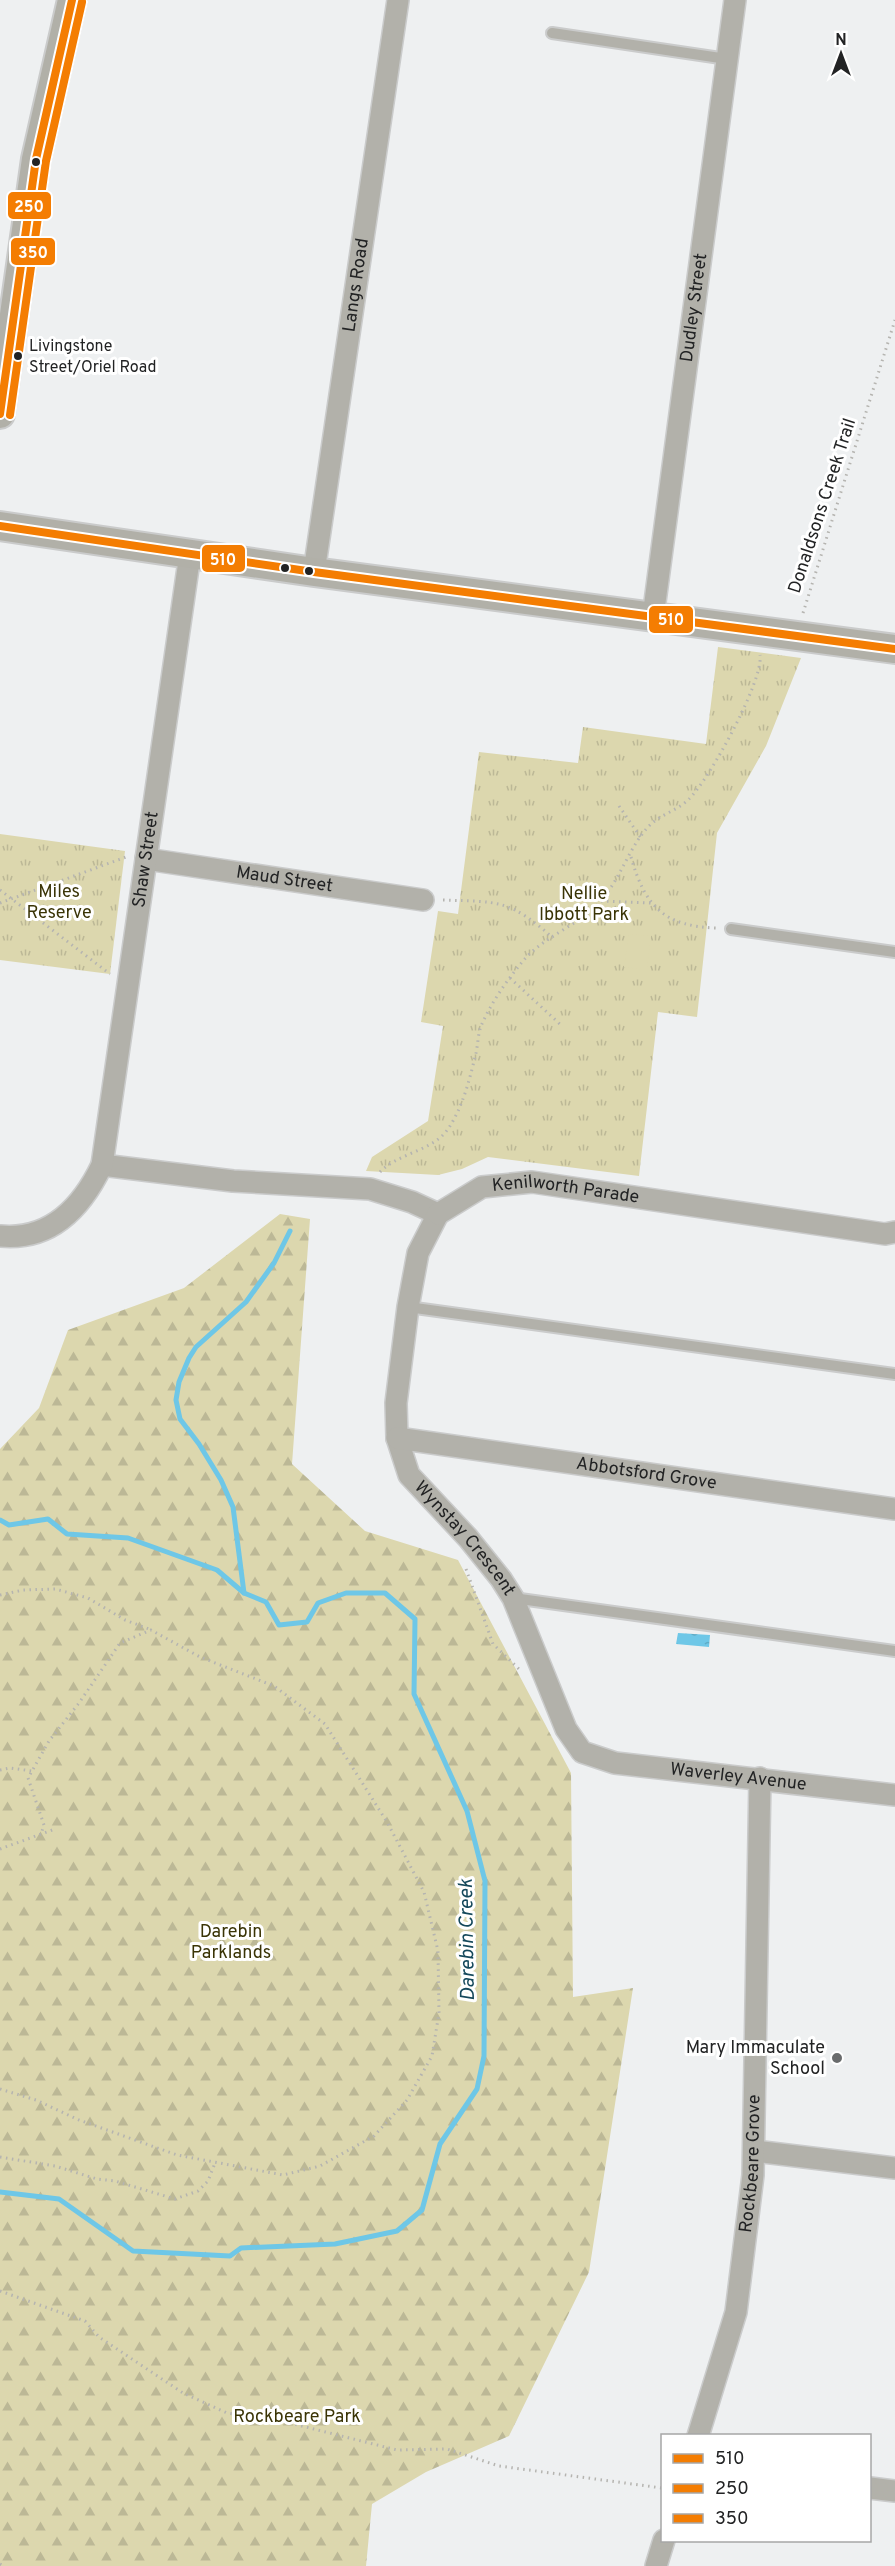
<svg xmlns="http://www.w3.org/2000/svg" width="895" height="2566" viewBox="0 0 895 2566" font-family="Overpass,sans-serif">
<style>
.grass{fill:url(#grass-tufts)}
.forest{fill:url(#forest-firs)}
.pitch{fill:#dcd7ae}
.water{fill:url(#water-ripples)}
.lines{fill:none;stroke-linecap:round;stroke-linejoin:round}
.stream{stroke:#6ec7e7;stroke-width:5}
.lane-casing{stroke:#cacbcb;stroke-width:14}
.street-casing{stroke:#cacbcb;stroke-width:24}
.secondary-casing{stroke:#cacbcb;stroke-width:32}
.path{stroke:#b5b4b0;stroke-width:3;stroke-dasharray:1.5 4.5;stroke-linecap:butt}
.lane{stroke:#b2b1aa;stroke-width:10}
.street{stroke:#b2b1aa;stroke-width:21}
.secondary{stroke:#b1b0a8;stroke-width:28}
.bus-1-casing{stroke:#fff;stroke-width:12}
.bus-2-casing{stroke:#fff;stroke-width:12}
.bus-3-casing{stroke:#fff;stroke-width:12}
.bus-1{stroke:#f47d02;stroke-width:8}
.bus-2{stroke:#f47d02;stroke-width:8}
.bus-3{stroke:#f47d02;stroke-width:8}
.bus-dot{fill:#222324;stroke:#fff;stroke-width:2}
.poi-dot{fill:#696b6c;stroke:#fff;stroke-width:2}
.labels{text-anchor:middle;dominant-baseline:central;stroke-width:6;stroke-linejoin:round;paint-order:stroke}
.bus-label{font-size:16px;fill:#222324;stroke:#fff;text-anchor:start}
.street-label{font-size:18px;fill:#222324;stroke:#fff}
.park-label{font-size:18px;fill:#3a3406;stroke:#fff}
.poi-label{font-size:18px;fill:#222324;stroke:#fff;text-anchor:end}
.water-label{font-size:20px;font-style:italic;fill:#14485b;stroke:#fff}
.line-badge{stroke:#fff;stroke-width:2}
.badge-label{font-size:16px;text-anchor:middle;font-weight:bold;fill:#fff}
</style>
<defs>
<pattern id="grass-tufts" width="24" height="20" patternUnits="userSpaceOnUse" patternTransform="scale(1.5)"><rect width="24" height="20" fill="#dcd7ae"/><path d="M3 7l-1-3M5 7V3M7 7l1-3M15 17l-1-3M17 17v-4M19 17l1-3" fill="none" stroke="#bcb896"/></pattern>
<pattern id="forest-firs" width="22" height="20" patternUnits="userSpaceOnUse" patternTransform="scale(1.5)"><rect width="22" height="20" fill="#dcd7ae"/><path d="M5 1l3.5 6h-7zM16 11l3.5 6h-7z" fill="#bcb896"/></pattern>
<pattern id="water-ripples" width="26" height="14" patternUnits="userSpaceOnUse" patternTransform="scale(1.5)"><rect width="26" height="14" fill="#6ec7e7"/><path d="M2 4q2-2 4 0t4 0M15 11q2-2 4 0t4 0" fill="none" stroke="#5fabc6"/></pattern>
</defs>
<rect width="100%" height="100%" fill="#eef0f1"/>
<g class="grass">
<path d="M718,647L801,658L766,746L717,833L697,1017L658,1012L639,1176L488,1157L462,1169L438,1175L366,1171L372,1157L428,1121L443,1026L421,1022L438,911L458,914L479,752L578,763L583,727L706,744Z"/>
<path d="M0,834L125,851L110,974L0,960Z"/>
</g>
<path class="forest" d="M280,1214L310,1219L292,1464L365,1531L458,1560L571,1773L573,1997L633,1988L589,2272L509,2436L426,2472L372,2504L366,2566H0V1449L39,1408L68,1330L184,1288Z"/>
<path class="pitch" d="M629,934L651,936L647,970L624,967Z"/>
<path class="water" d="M678,1633L710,1635L709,1647L676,1644Z"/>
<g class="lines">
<g class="stream">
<path d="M0,1520L9,1525L48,1519L67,1534L128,1538L217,1570L244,1593L266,1602L279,1625L307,1622L318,1603L346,1593H385L415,1619L414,1694L467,1811L485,1881L484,2056L477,2089L440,2144L422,2210L397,2231L335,2244L241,2248L230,2256L133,2251L59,2199L0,2192"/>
<path d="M244,1593L233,1507L221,1480L199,1444L180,1419L176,1400L179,1382L189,1358L196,1347L246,1302L274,1263L290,1231"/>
</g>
<defs>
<g id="lane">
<path d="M552,33L727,59"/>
<path d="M731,929L895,952"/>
<path d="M408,1307L895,1374"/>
<path d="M513,1598L895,1651"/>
</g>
<g id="street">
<path id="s1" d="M314,572L398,0"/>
<path id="s2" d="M653,617L735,0"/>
<path id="s3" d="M146,859L423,900"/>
<path d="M102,1165L233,1181L370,1189L412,1202L438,1214"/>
<path id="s4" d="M438,1214L418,1253L408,1307L396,1403L397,1438L409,1475L468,1538L501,1579L513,1598L566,1729L582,1752L615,1763L895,1795"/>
<path id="s5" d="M438,1214L482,1187L532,1182L885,1234L895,1232"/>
<path id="s6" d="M0,1236C51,1241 82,1207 102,1165L190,554"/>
<path id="s7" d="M397,1438L895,1509"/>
<path d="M755,2151L895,2168"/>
<path id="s8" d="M698,2436L736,2312L753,2175L760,1778"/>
<path d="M870,2488L895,2491"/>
<path d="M656,2566L664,2540"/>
</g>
<g id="secondary">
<path d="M0,414L36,159L72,0"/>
<path d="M0,526L314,572L895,649"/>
</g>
</defs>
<use href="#lane" class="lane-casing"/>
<use href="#street" class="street-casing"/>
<use href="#secondary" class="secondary-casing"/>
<g class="path">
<path d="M803,613L895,320"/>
<path d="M619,806L641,838"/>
<path d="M631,857C645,907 665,927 718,928"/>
<path d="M0,890L110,974"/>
<path d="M443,900C499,902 509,899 553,938"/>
<path d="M601,901L651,903"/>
<path d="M0,903L126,857"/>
<path d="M510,978L562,1026"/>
<path d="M380,1172C398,1153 433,1151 448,1129C463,1107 470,1078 476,1053C478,1044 478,1034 481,1026C491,1003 507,980 523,961C542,938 574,927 595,907C621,882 628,846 651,824C662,814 678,810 689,799C709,780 764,680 760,655"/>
<path d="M466,1569L493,1644L519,1669"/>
<path d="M0,1595L23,1590L55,1589L88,1598L125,1620L149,1629"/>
<path d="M0,1770L10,1768L32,1771"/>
<path d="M0,1849L55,1829"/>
<path d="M0,2089L36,2100L79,2120L177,2155L283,2175L320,2166L374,2136L407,2100L432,2056L439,2013L438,1951L424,1892L387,1822L325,1724L274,1686L200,1657L151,1630L120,1643L79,1703L49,1741L28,1778L44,1825L41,1834"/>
<path d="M0,2157L55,2166L97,2179L115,2181L175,2199L198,2191L208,2181L215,2163"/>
<path d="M0,2291L85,2321L99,2337L183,2393L227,2413L278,2420L397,2450L447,2449L499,2466L662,2488"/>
<path d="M0,2564L3,2566"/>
</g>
<use href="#lane" class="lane"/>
<use href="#street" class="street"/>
<use href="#secondary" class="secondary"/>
<defs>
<path id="bus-1" d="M0,526L314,572L895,649"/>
<path id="bus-2" d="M0,414L36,159L72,0"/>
<path id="bus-3" d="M10,415L46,161L82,2"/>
</defs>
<use href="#bus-1" class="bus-1-casing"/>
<use href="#bus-2" class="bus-2-casing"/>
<use href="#bus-3" class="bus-3-casing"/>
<use href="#bus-1" class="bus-1"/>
<use href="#bus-2" class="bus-2"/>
<use href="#bus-3" class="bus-3"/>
</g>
<g class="bus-dot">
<circle cx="36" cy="162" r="5"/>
<circle cx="18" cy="356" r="5"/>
<circle cx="285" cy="568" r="5"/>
<circle cx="309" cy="571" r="5"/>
</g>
<circle class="poi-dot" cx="837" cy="2058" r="6"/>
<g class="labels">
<g class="bus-label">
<text x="29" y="347">Livingstone<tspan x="29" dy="21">Street/Oriel Road</tspan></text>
</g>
<g class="street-label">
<text stroke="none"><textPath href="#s1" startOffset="290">Langs Road</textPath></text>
<text stroke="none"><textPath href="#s2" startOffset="312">Dudley Street</textPath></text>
<text transform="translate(823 506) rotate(-72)">Donaldsons Creek Trail</text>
<text stroke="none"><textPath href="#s6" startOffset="442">Shaw Street</textPath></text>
<text stroke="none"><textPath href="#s3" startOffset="140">Maud Street</textPath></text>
<text stroke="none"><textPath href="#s5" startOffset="136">Kenilworth Parade</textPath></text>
<text stroke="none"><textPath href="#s7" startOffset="252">Abbotsford Grove</textPath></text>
<text stroke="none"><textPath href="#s4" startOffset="354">Wynstay Crescent</textPath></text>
<text stroke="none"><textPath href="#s4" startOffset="759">Waverley Avenue</textPath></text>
<text stroke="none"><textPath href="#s8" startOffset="279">Rockbeare Grove</textPath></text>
</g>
<g class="park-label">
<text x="59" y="892">Miles<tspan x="59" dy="21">Reserve</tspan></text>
<text x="584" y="894">Nellie<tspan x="584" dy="21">Ibbott Park</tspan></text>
<text x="231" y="1932">Darebin<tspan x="231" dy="21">Parklands</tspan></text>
<text x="297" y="2417">Rockbeare Park</text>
</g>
<g class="poi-label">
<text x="825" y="2048">Mary Immaculate<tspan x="825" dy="21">School</tspan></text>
</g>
<g class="water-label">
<text transform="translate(468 1940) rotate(-91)">Darebin Creek</text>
</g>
</g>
<g class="line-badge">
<rect x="7" y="191" width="45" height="29" rx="6" fill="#f47d02"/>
<rect x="10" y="237" width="46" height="29" rx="6" fill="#f47d02"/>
<rect x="201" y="544" width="45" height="29" rx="6" fill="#f47d02"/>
<rect x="648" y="605" width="46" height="29" rx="6" fill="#f47d02"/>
</g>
<g class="badge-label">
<text x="29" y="212">250</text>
<text x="33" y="258">350</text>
<text x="223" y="565">510</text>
<text x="671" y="625">510</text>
</g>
<rect x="661" y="2434" width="210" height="108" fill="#ffffff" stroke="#a7a7a7" stroke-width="1.5"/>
<rect x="673" y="2454" width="30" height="9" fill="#f47d02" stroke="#a7a7a7" stroke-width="1.5"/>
<text x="715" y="2464" font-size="18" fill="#222324">510</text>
<rect x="673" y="2484" width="30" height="9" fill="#f47d02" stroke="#a7a7a7" stroke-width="1.5"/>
<text x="715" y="2494" font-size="18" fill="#222324">250</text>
<rect x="673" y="2514" width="30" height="9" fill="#f47d02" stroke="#a7a7a7" stroke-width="1.5"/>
<text x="715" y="2524" font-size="18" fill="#222324">350</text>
<g transform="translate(841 54)" stroke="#ffffff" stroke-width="4.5" paint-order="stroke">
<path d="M0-4.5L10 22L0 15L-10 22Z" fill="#222324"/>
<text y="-9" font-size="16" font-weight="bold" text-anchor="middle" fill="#222324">N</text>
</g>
</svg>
